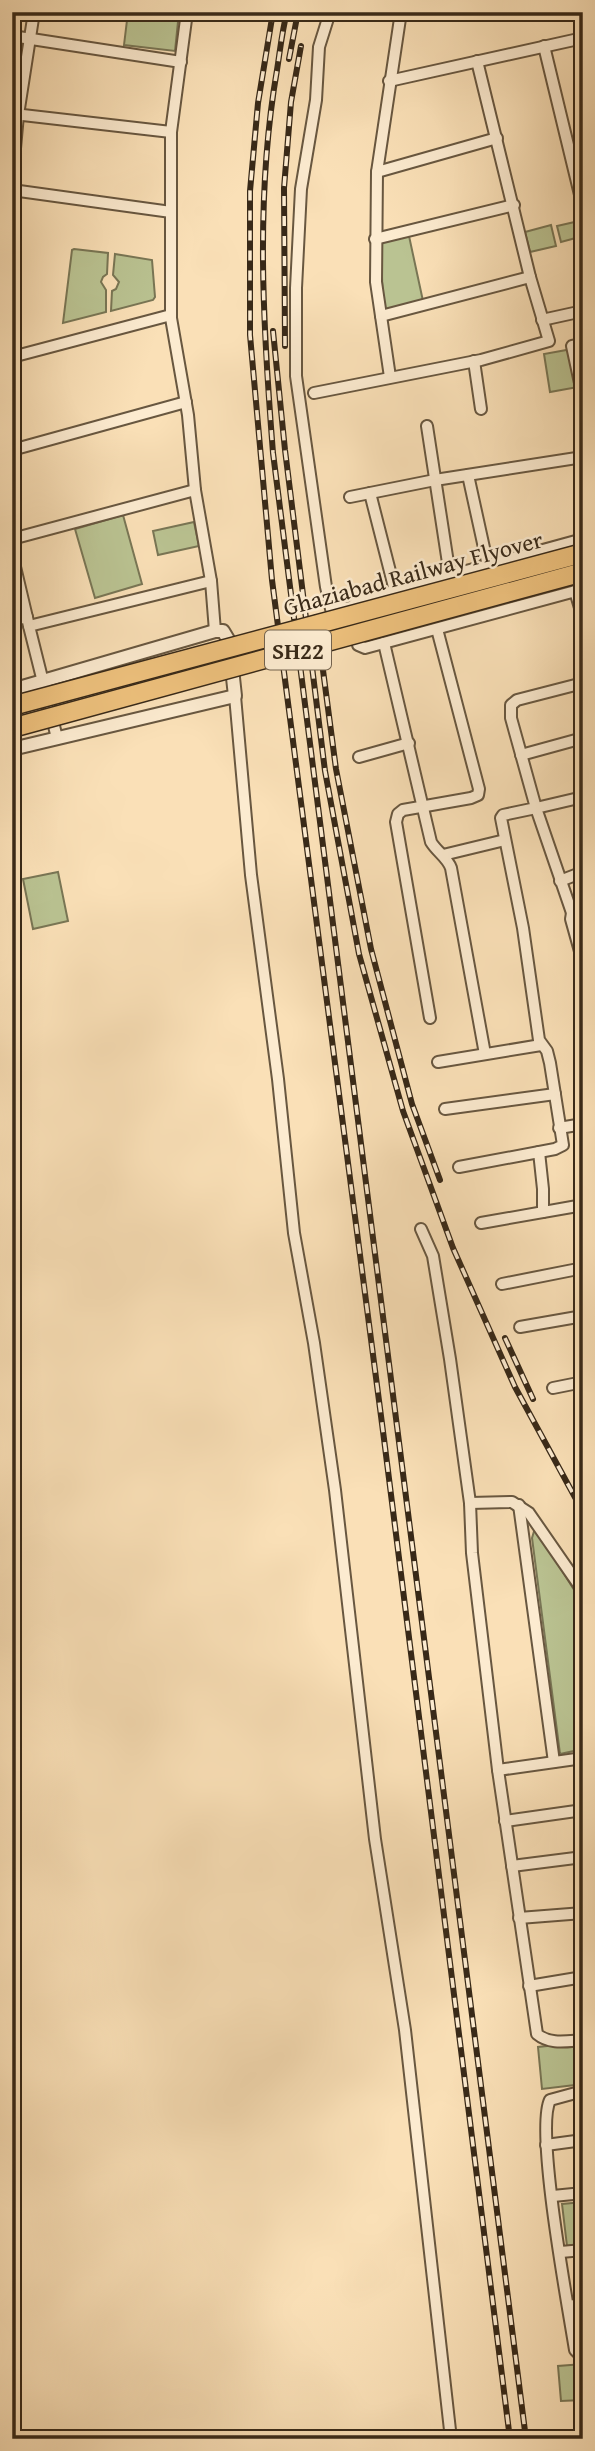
<svg xmlns="http://www.w3.org/2000/svg" width="595" height="2451" viewBox="0 0 595 2451" font-family="'Gentium Book Plus',serif">
<style>
.green{fill:#bac392;stroke:#797655;stroke-width:2}
.lines{fill:none;stroke-linecap:round;stroke-linejoin:round}
.minor-casing{stroke:#685740;stroke-width:14}
.tertiary-casing{stroke:#685740;stroke-width:16}
.minor{stroke:#fcebd0;stroke-width:10}
.tertiary{stroke:#fcebd0;stroke-width:12}
.rail-casing{stroke:#382918;stroke-width:6}
.rail{stroke:#fcebd0;stroke-width:3.5;stroke-dasharray:10;stroke-linecap:butt}
.trunk-bridge-casing{stroke:#382918;stroke-width:21;stroke-linecap:butt}
.trunk-bridge{stroke:#edc07c;stroke-width:18}
.labels{text-anchor:middle;dominant-baseline:central;stroke-width:5;stroke-linejoin:round;paint-order:stroke}
.shield{fill:#fcebd0;stroke:#73634f;stroke-width:2}
.shield-label{font-size:23px;font-weight:bold;fill:#382918}
.street-label{font-size:24px;fill:#382918;stroke:#fcebd0}
</style>
<rect width="100%" height="100%" fill="#fae0b7"/>
<filter id="stains"><feTurbulence type="fractalNoise" baseFrequency=".00286" numOctaves="4"/><feColorMatrix values="0 0 0 0 .2 0 0 0 0 .09 0 0 0 0 .02 0 0 0 .5 -.17"/></filter>
<radialGradient id="worn" r=".72"><stop offset=".6" stop-color="#630" stop-opacity="0"/><stop offset="1" stop-color="#630" stop-opacity=".3"/></radialGradient>
<g class="green">
<path d="M128,12H179L175,51L124,45Z"/>
<path d="M579,221L583,236L561,242L557,226Z"/>
<path d="M551,225L556,246L530,252L525,232Z"/>
<path d="M409,236L423,301L383,311L381,242Z"/>
<path d="M74,249L108,253L107,274L103,277L101,282L106,290V312L63,323L72,250Z"/>
<path d="M115,254L152,260L155,297L153,300L111,311L112,291L116,289L119,282L113,275Z"/>
<path d="M572,349L578,387L550,392L544,354Z"/>
<path d="M123,515L142,584L95,598L75,529Z"/>
<path d="M194,522L199,546L158,555L153,531Z"/>
<path d="M58,872L68,921L33,929L23,879Z"/>
<path d="M535,1528L583,1604V1749L560,1754L532,1538Z"/>
<path d="M583,2042V2084L542,2089L538,2047Z"/>
<path d="M583,2202V2244L567,2246L562,2204Z"/>
<path d="M583,2364V2400L561,2401L558,2366Z"/>
</g>
<g class="lines">
<defs>
<g id="minor">
<path d="M187,12L171,132V318L188,415L195,490L211,581L215,631"/>
<path d="M330,12L319,47L316,100L301,189L296,288V376L326,587L331,609L352,607"/>
<path d="M12,36L181,62"/>
<path d="M544,46L583,207"/>
<path d="M389,81L583,38"/>
<path d="M14,114L171,132"/>
<path d="M377,172L497,138"/>
<path d="M12,182L18,115L34,12"/>
<path d="M12,190L171,212"/>
<path d="M375,239L514,205"/>
<path d="M381,316L530,277"/>
<path d="M542,320L583,311"/>
<path d="M583,344L572,346L583,397"/>
<path d="M12,357L171,315"/>
<path d="M474,361L481,409"/>
<path d="M390,377L376,282L377,172L401,12"/>
<path d="M314,393L481,360L549,341L530,277L477,61"/>
<path d="M427,426L450,576"/>
<path d="M12,450L186,402"/>
<path d="M468,475L488,566"/>
<path d="M370,493L395,591"/>
<path d="M350,497L435,480L583,457"/>
<path d="M12,539L195,490"/>
<path d="M12,554L29,626"/>
<path d="M575,591L583,618"/>
<path d="M353,613L352,607L357,601L583,539"/>
<path d="M12,621L27,617"/>
<path d="M356,629L358,645L365,648L583,589"/>
<path d="M384,643L431,842C437,852 447,857 451,868L485,1054"/>
<path d="M235,696L251,875L278,1079L294,1233L314,1343L335,1490L375,1839L405,2030L451,2439"/>
<path d="M57,738L29,626L211,581"/>
<path d="M521,755L583,738"/>
<path d="M359,757L409,743"/>
<path d="M443,855L505,840"/>
<path d="M560,881L583,872"/>
<path d="M583,907L572,913L571,919L583,962"/>
<path d="M572,913L536,808L583,797"/>
<path d="M430,1018L396,822L398,814L403,810L471,798L478,795L479,789L437,629"/>
<path d="M438,1062L541,1045"/>
<path d="M445,1109L555,1094"/>
<path d="M559,1128L583,1124"/>
<path d="M539,1152L543,1189V1212"/>
<path d="M459,1167L555,1149L563,1145L550,1063L547,1051L539,1040L523,928L501,818L503,815L536,808L511,718V705L517,700L583,683"/>
<path d="M481,1223L583,1205"/>
<path d="M421,1229L433,1256L450,1359L470,1503L472,1553L498,1770L537,2034C550,2045 567,2041 583,2040"/>
<path d="M502,1284L583,1268"/>
<path d="M520,1327L583,1316"/>
<path d="M553,1388L583,1382"/>
<path d="M470,1503L512,1502L529,1513L583,1591"/>
<path d="M519,1505L554,1762"/>
<path d="M498,1770L583,1758"/>
<path d="M505,1821L583,1810"/>
<path d="M512,1866L583,1857"/>
<path d="M519,1918L583,1913"/>
<path d="M529,1986L583,1977"/>
<path d="M583,2091L550,2100C535,2130 568,2306 575,2350L583,2358"/>
<path d="M546,2145L583,2140"/>
<path d="M553,2196L583,2193"/>
<path d="M561,2252L583,2250"/>
<path d="M568,2306L583,2304"/>
</g>
<path id="tertiary" d="M12,690L215,631H223L229,641L235,696L12,749"/>
</defs>
<use href="#minor" class="minor-casing"/>
<use href="#tertiary" class="tertiary-casing"/>
<use href="#minor" class="minor"/>
<use href="#tertiary" class="tertiary"/>
<defs>
<g id="rail">
<path d="M273,12L258,103L250,191V335L272,580L384,1439L510,2439"/>
<path d="M287,12C282,31 280,51 277,70C255,197 263,326 273,453L526,2439"/>
<path d="M289,59L298,12"/>
<path d="M273,331L285,450L325,771L359,954L403,1111L453,1248L515,1387L583,1512"/>
<path d="M285,346L284,188L291,102L301,46"/>
<path d="M316,617L336,769L371,949L412,1104L440,1180"/>
<path d="M505,1338L533,1399"/>
</g>
</defs>
<use href="#rail" class="rail-casing"/>
<use href="#rail" class="rail"/>
<defs>
<g id="trunk-bridge">
<path d="M12,706L583,553"/>
<path d="M12,728L583,572"/>
</g>
</defs>
<use href="#trunk-bridge" class="trunk-bridge-casing"/>
<use href="#trunk-bridge" class="trunk-bridge"/>
</g>
<g class="labels">
<rect class="shield" x="265" y="630.5" width="66" height="39" rx="5"/>
<g class="shield-label">
<text x="298" y="650">SH22</text>
</g>
<g class="street-label">
<text transform="translate(413 573) rotate(-15)">Ghaziabad Railway Flyover</text>
</g>
</g>
<rect width="595" height="2451" fill="none" stroke="#fae0b7" stroke-width="42"/>
<rect x="14" y="14" width="567" height="2423" fill="none" stroke="#382918" stroke-width="3.5"/>
<rect x="21" y="21" width="553" height="2409" fill="none" stroke="#382918" stroke-width="2"/>
<rect width="100%" height="100%" filter="url(#stains)"/>
<rect width="100%" height="100%" fill="url(#worn)"/>
</svg>
